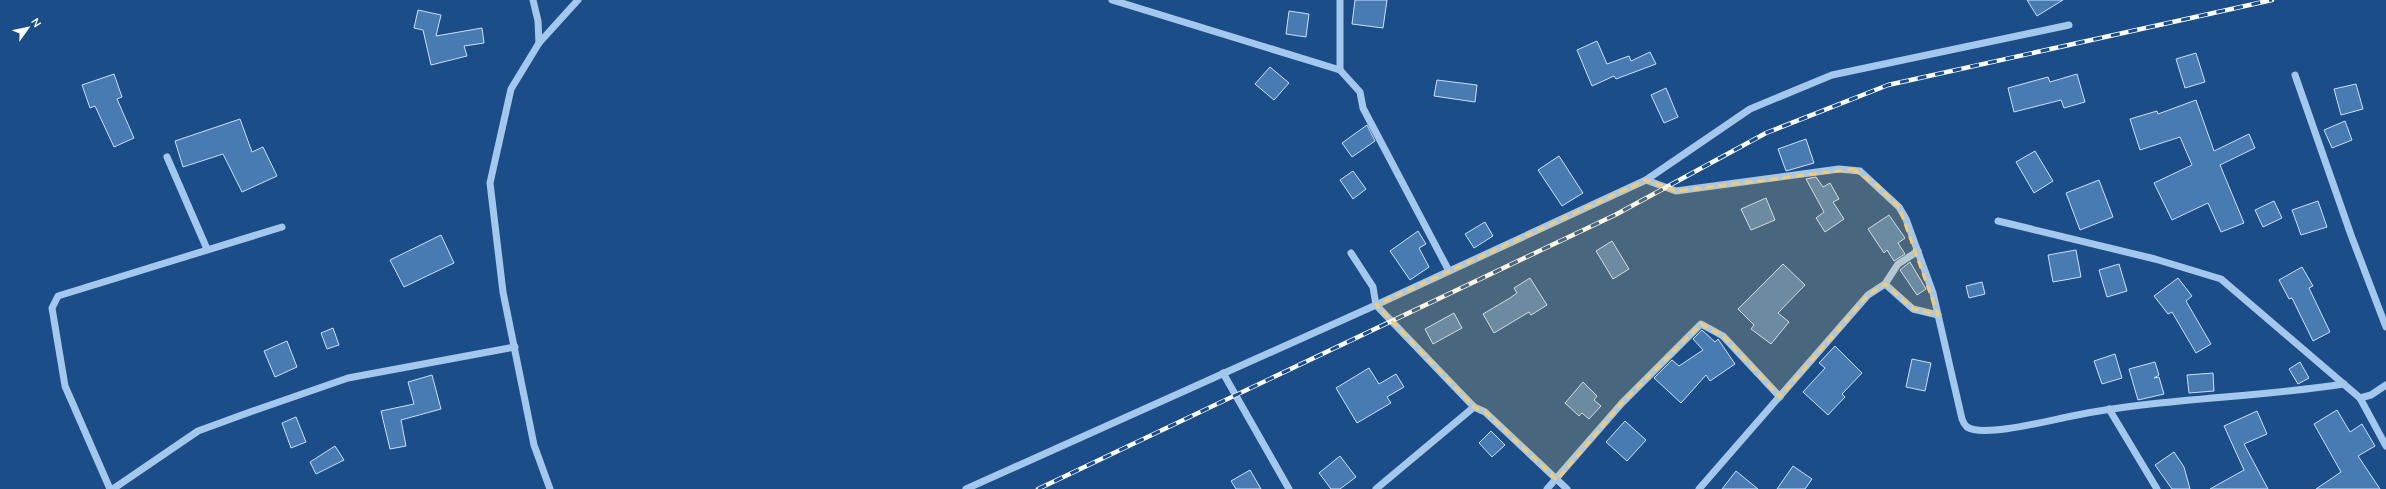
<svg xmlns="http://www.w3.org/2000/svg" width="2386" height="489" viewBox="0 0 2386 489" font-family="'Nunito Sans',sans-serif">
<style>
.building{fill:#487bb2;stroke:#cae0f9}
.lines{fill:none;stroke-linecap:round;stroke-linejoin:round}
.minor{stroke:#a4c7ec;stroke-width:7}
.rail-casing{stroke:#fff;stroke-width:4.5}
.rail{stroke:#1b4e88;stroke-width:3;stroke-dasharray:9;stroke-linecap:butt}
.marked{fill:#fdcb61;fill-opacity:0.2;stroke:#fdcb61;stroke-width:3;stroke-dasharray:8 5;stroke-linejoin:round}
</style>
<rect width="100%" height="100%" fill="#1b4e88"/>
<g class="building">
<path d="M1355,0H1387L1383,28L1352,24Z"/>
<path d="M2027,0H2063L2037,16Z"/>
<path d="M418,10L441,15L436,36L482,28L484,43L464,46L467,56L431,65L423,30L414,28Z"/>
<path d="M1289,11L1309,14L1306,37L1286,34Z"/>
<path d="M1597,41L1607,64L1629,56L1631,61L1650,52L1656,64L1616,79L1614,76L1592,86L1577,50Z"/>
<path d="M2196,53L2205,82L2185,88L2176,59Z"/>
<path d="M1270,67L1289,83L1274,100L1255,84Z"/>
<path d="M114,74L122,97L117,99L134,138L114,147L95,106L90,108L82,85Z"/>
<path d="M2077,74L2085,102L2064,108L2061,100L2014,112L2008,88L2048,77L2050,82Z"/>
<path d="M1437,80L1477,85L1475,102L1434,96Z"/>
<path d="M2356,84L2363,109L2341,115L2334,89Z"/>
<path d="M1666,88L1678,117L1664,123L1651,95Z"/>
<path d="M2196,100L2214,151L2249,134L2255,148L2220,165L2244,223L2221,232L2208,203L2172,220L2154,183L2192,165L2180,137L2140,150L2130,119L2157,111L2158,114Z"/>
<path d="M240,119L252,152L263,147L277,176L242,192L223,154L183,167L175,141Z"/>
<path d="M2345,121L2352,140L2332,148L2324,130Z"/>
<path d="M1367,125L1375,141L1352,157L1342,143Z"/>
<path d="M1806,139L1814,163L1786,171L1778,149Z"/>
<path d="M2035,151L2053,181L2034,193L2016,162Z"/>
<path d="M1559,156L1583,193L1562,206L1538,170Z"/>
<path d="M1353,171L1366,189L1353,199L1340,180Z"/>
<path d="M1816,177L1823,187L1830,183L1839,199L1833,202L1844,219L1825,232L1816,218L1824,212L1806,179Z"/>
<path d="M2099,180L2113,217L2080,230L2066,193Z"/>
<path d="M1766,198L1775,220L1751,230L1741,209Z"/>
<path d="M2274,201L2282,218L2263,227L2255,210Z"/>
<path d="M2318,201L2327,227L2301,235L2292,210Z"/>
<path d="M1889,215L1905,238L1898,243L1905,254L1894,261L1887,250L1884,253L1868,229Z"/>
<path d="M1485,222L1493,236L1474,248L1465,234Z"/>
<path d="M1418,231L1426,244L1419,248L1429,267L1410,280L1390,251Z"/>
<path d="M441,235L454,263L404,287L390,260Z"/>
<path d="M1612,241L1629,269L1613,279L1596,251Z"/>
<path d="M2076,250L2081,277L2053,282L2048,255Z"/>
<path d="M1910,262L1926,289L1917,295L1900,270Z"/>
<path d="M1783,264L1805,285L1778,313L1789,322L1771,344L1751,329L1754,325L1738,309Z"/>
<path d="M2119,264L2127,291L2107,297L2099,270Z"/>
<path d="M2302,267L2313,286L2309,288L2330,332L2313,341L2292,298L2289,299L2279,280Z"/>
<path d="M1530,278L1547,305L1531,315L1529,312L1494,333L1483,314L1510,298L1517,293L1514,288Z"/>
<path d="M2178,278L2192,296L2186,301L2211,344L2196,353L2172,312L2168,314L2154,296Z"/>
<path d="M1982,282L1985,294L1969,298L1966,286Z"/>
<path d="M1454,313L1462,328L1433,344L1425,329Z"/>
<path d="M333,328L339,345L327,349L321,333Z"/>
<path d="M1702,330L1715,342L1718,339L1735,364L1710,381L1706,375L1681,403L1654,378L1672,360L1679,366L1703,350L1693,339Z"/>
<path d="M287,341L297,367L275,377L264,351Z"/>
<path d="M1835,346L1862,373L1842,394L1845,397L1828,415L1803,392L1825,368L1819,363Z"/>
<path d="M2115,354L2122,378L2102,384L2094,361Z"/>
<path d="M1912,359L1931,363L1925,391L1906,387Z"/>
<path d="M2155,362L2159,375L2154,378L2159,377L2164,394L2138,400L2129,369Z"/>
<path d="M2300,362L2309,378L2298,384L2289,369Z"/>
<path d="M1369,368L1379,384L1396,374L1404,387L1387,397L1391,403L1357,423L1336,388Z"/>
<path d="M2213,373L2214,391L2189,393L2187,375Z"/>
<path d="M432,375L441,409L401,420L406,446L390,449L381,411L414,404L408,382Z"/>
<path d="M1583,382L1597,396L1594,400L1601,406L1589,419L1582,413L1579,416L1565,403Z"/>
<path d="M2337,410L2350,432L2362,424L2375,446L2358,456L2380,489H2316L2341,472L2314,424Z"/>
<path d="M2257,411L2267,434L2244,444L2268,489H2210L2244,470L2224,426Z"/>
<path d="M296,417L306,442L291,448L282,423Z"/>
<path d="M1625,421L1646,440L1627,461L1606,442Z"/>
<path d="M1491,431L1505,445L1492,457L1479,443Z"/>
<path d="M335,446L344,460L316,474L310,462Z"/>
<path d="M2174,452L2184,467L2190,489H2172L2155,465Z"/>
<path d="M1340,456L1356,477L1340,489H1331L1319,473Z"/>
<path d="M1793,466L1812,479L1805,489H1777Z"/>
<path d="M1250,470L1261,489H1236L1231,481Z"/>
<path d="M1736,471L1758,489H1722Z"/>
</g>
<g class="lines">
<g class="minor">
<path d="M533,0L538,21L539,43"/>
<path d="M1112,0L1340,70L1360,92L1363,108L1449,271"/>
<path d="M1340,0V70"/>
<path d="M2295,75L2351,235L2386,327"/>
<path d="M167,157L207,249"/>
<path d="M1646,180L1676,191L1839,169L1860,171L1899,207L1906,219L1933,293L1962,419C1963,422 1965,425 1967,427C1983,438 2051,420 2072,416C2161,398 2253,398 2344,384"/>
<path d="M1998,221L2155,259L2221,279L2360,398L2386,446"/>
<path d="M1351,253L1373,287L1376,305L1474,407L1485,412L1567,489"/>
<path d="M1885,284L1913,309L1938,315"/>
<path d="M1223,373L1289,489"/>
<path d="M2360,398L2371,395L2386,385"/>
<path d="M2109,409L2157,489"/>
<path d="M110,489L65,386L52,308L58,296L282,227"/>
<path d="M113,489L198,431L250,412L348,378L515,347"/>
<path d="M550,489L534,445L503,292L490,183L511,89L539,43L578,0"/>
<path d="M966,489L1376,305L1646,180L1750,109L1832,75L2069,25"/>
<path d="M1376,489L1474,407"/>
<path d="M1547,489L1622,403L1701,324L1723,336L1780,397"/>
<path d="M1699,489L1868,295L1885,284L1898,264L1918,251"/>
</g>
<defs>
<path id="rail" d="M1038,489L1615,215L1766,133L1888,85L2272,0"/>
</defs>
<use href="#rail" class="rail-casing"/>
<use href="#rail" class="rail"/>
</g>
<path class="marked" d="M1853,169L1878,186L1899,207L1938,315L1913,309L1885,284L1868,295L1780,397L1723,336L1701,324L1622,403L1557,480L1485,412L1474,407L1376,305L1646,180L1676,191Z"/>
<g transform="translate(28 28) rotate(57)" stroke="#1b4e88" stroke-width="3" paint-order="stroke">
<path d="M0-3L7 15L0 10L-7 15Z" fill="#ffffff"/>
<text y="-6" font-size="11" font-weight="bold" text-anchor="middle" fill="#ffffff">N</text>
</g>
</svg>
